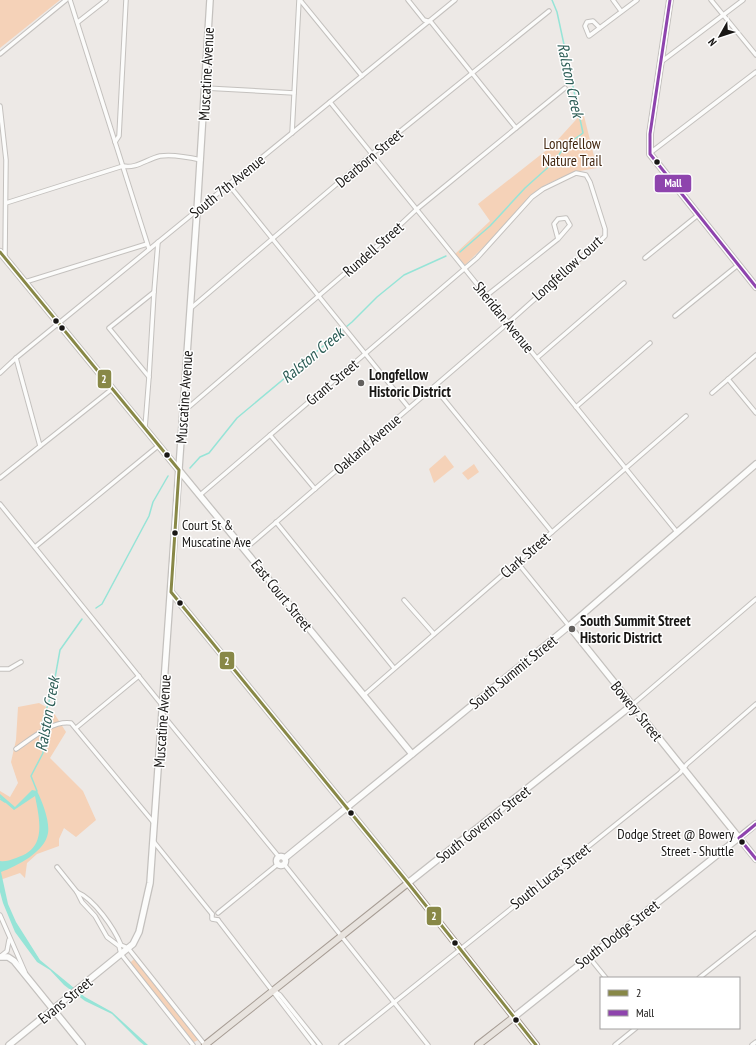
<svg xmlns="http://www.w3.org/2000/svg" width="756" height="1045" viewBox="0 0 756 1045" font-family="'PT Sans Narrow',sans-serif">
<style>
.green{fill:#f5d2b8}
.water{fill:#96e4d7}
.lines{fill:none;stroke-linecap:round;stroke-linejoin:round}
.stream{stroke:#96e4d7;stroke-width:1.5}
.street-casing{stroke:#c4c1be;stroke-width:5.5}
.secondary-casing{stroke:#c4c1be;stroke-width:8}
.primary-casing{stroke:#a79d95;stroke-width:8}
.street{stroke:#fcfcfb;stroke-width:3.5}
.secondary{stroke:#fcfcfb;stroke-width:5.5}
.primary{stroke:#e8e3de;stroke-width:6}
.bus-1-casing{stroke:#fff;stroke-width:6}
.bus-2-casing{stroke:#fff;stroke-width:6}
.bus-1{stroke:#888847;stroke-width:3}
.bus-2{stroke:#8e44ad;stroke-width:3}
.bus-dot{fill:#191715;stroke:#fff;stroke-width:1.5}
.poi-dot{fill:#63605e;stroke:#fff;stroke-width:1.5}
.labels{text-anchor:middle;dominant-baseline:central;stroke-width:3;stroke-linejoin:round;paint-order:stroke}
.bus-label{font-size:14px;fill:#191715;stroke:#fff;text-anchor:start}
.street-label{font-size:15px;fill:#191715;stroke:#fff}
.park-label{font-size:15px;fill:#432710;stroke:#fff}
.poi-label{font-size:15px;font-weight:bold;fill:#191715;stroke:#fff;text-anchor:start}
.water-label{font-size:16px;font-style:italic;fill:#2c5d56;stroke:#fff}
.line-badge{stroke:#fff;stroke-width:1.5}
.badge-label{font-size:11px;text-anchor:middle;font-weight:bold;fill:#fff}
</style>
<rect width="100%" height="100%" fill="#ede9e6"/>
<g class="green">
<path d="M0,0H60L0,48Z"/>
<path d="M583,112L597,168L574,172L545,185L532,194L509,222L465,265L455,254L490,221L478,204L553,145Z"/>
<path d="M445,455L454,467L434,483L429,469Z"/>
<path d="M474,464L479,472L468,480L462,473Z"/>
<path d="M39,703L52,710L66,732L50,758L83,791L96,820L76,837L64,828L59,839V846L37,854L27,863L25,878L20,873L0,880V791L10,797L18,783L11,762L16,740L18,707Z"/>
<path d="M134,959L198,1039V1040L194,1042L130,963Z"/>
</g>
<path class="water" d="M32,790L37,791C42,801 50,821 48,833C45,852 17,866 1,872L8,904L16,922L40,960L85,997L112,1012L148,1045H144L139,1041L112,1014L85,1001L64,985L50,970L37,962L15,932L3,903L0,892V861C8,862 13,859 21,856C47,846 39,817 35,796L14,810L0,798V794L15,807Z"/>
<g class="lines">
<g class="stream">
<path d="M460,252L490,226L525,188L554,162L565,146L583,133L557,12L552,0"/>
<path d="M190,468L200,457L209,453L237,418L352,322L377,297L404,275L446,256"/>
<path d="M96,608L102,604L149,516L153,502L168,476"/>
<path d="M35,792L37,791L31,776L43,753V720L53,689L60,650L82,619"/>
<path d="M0,799L5,802"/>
</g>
<defs>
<g id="street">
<path d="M70,0L149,249"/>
<path d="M300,0L362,76"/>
<path d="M408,0L424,20L431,22L516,128"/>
<path d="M613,0L621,11"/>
<path d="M711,0L756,55"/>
<path d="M78,22L106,0"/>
<path d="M600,28L593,21L587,22L585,26L589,36L637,0"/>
<path d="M0,54L66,0"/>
<path d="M661,62L743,0"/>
<path d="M205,88L294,93"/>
<path d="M330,102L677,532"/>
<path d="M0,106L6,160L5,257"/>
<path d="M292,133L299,0"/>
<path d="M115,142L119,136L126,0"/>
<path d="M650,153L756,72"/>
<path d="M229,185L409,408"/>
<path d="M6,203L123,166C136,169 147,159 160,156C173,154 188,157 201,160"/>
<path d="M645,258L698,215"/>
<path d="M25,282L147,244"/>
<path d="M486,296L558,239L570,225L566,218L558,219L554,224L558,239"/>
<path d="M191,308L372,154L549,11"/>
<path d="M675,316L738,265"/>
<path d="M16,358L40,446"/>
<path d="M537,358L624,283"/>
<path d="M0,373L16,358L455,0"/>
<path d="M149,377L154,292"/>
<path d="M728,379L756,413"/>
<path d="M434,387L552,532"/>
<path d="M712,393L756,355"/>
<path d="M576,407L650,343"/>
<path d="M183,412L385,239L417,209L565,88"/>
<path d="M145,428L149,377L109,328L154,292L158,242"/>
<path d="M270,435L315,489"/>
<path d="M0,478L112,389"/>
<path d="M200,495L477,258L532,197L543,189L576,173L586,175L590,182L605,229V236L602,239L508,323L245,549"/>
<path d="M0,504L162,705"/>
<path d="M276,522L394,668"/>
<path d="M35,547L158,446"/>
<path d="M517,562L569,626"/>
<path d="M404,600L434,634"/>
<path d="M0,669H9L21,662"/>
<path d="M364,695L686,416"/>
<path d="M632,705L756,599"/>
<path d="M163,715L279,857"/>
<path d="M76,728L139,676"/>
<path d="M16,749C31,739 52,720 71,723L154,823"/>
<path d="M154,842L212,914"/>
<path d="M284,864L428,1045"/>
<path d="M57,867L77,892L82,902L95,916L107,937L119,946L121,954L193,1045"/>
<path d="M77,892C94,899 114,928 121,945L128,948L136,958L205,1045"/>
<path d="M218,913L278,864"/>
<path d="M212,914V919L218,920"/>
<path d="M0,915L25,972"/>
<path d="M218,920L314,1045"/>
<path d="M1,956L7,951L9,940"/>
<path d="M589,957L606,978"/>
<path d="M699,978L756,933"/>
<path d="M273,990L280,995L320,1045"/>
<path d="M341,1045L680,773L687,764L756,704"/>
<path d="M615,1045L636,1028"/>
<path d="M752,1045L756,1042"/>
</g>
<g id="secondary">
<path d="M670,0L650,134V154L756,287"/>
<path d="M0,252L412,754"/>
<path d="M171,592L408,883L632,705"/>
<path d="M569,626L756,859"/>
<circle cx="281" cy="861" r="4.5"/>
<path d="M285,858L569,626L756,464"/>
<path d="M0,957H8L14,961L82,1045"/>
<path d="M514,1017L756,824"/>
<path d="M9,1045L133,944L139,932L150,883L197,211L210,0"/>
</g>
<g id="primary">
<path d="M205,1045L408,883L536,1045"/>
<path d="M478,1045L514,1017"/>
</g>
</defs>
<use href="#street" class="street-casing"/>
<use href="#secondary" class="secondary-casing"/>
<use href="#primary" class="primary-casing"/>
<use href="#street" class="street"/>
<use href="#secondary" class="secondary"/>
<use href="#primary" class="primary"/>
<defs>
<path id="bus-1" d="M0,252L179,470L171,592L408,883L536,1045"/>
<g id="bus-2">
<path d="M670,0L650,134V154L756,287"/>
<path d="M756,824L739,838L756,859"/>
</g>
</defs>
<use href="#bus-1" class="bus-1-casing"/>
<use href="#bus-2" class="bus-2-casing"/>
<use href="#bus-1" class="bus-1"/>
<use href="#bus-2" class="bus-2"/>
</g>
<g class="bus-dot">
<circle cx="657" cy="162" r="3.5"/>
<circle cx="56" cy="321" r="3.5"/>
<circle cx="62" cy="328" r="3.5"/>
<circle cx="167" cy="455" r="3.5"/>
<circle cx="175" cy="533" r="3.5"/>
<circle cx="180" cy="603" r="3.5"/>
<circle cx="351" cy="813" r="3.5"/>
<circle cx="742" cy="842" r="3.5"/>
<circle cx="455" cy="943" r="3.5"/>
<circle cx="516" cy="1020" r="3.5"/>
</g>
<g class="poi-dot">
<circle cx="361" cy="383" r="4"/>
<circle cx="572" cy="629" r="4"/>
</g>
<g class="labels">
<g class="bus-label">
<text x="182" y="525">Court St &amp;<tspan x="182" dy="17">Muscatine Ave</tspan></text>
<text x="734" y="834" text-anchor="end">Dodge Street @ Bowery<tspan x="734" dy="17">Street - Shuttle</tspan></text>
</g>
<g class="street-label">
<text transform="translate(206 74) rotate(-87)">Muscatine Avenue</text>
<text transform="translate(369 158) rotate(-40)">Dearborn Street</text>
<text transform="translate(227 186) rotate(-39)">South 7th Avenue</text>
<text transform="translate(373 249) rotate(-41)">Rundell Street</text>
<text transform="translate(567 268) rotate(-42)">Longfellow Court</text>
<text transform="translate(504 317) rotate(51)">Sheridan Avenue</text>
<text transform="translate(332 382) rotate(-40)">Grant Street</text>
<text transform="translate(184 397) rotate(-86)">Muscatine Avenue</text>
<text transform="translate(367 444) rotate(-41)">Oakland Avenue</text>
<text transform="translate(525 555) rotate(-41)">Clark Street</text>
<text transform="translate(282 595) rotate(51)">East Court Street</text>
<text transform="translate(513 672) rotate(-39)">South Summit Street</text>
<text transform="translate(637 711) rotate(51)">Bowery Street</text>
<text transform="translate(162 721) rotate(-86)">Muscatine Avenue</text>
<text transform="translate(483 824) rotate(-38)">South Governor Street</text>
<text transform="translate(550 876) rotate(-38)">South Lucas Street</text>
<text transform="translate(617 934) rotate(-38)">South Dodge Street</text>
<text transform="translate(65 1000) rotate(-39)">Evans Street</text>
</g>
<g class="park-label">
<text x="572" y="143">Longfellow<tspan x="572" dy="17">Nature Trail</tspan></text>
</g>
<g class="poi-label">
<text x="369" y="374">Longfellow<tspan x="369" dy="17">Historic District</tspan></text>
<text x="580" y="620">South Summit Street<tspan x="580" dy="17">Historic District</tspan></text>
</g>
<g class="water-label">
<text transform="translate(571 80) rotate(78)">Ralston Creek</text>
<text transform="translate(312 355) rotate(-40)">Ralston Creek</text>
<text transform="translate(47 714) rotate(-80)">Ralston Creek</text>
</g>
</g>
<g class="line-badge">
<rect x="654" y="174" width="38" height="19" rx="4" fill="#8e44ad"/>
<rect x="97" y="369" width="15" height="20" rx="4" fill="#888847"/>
<rect x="219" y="651" width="16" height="19" rx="4" fill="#888847"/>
<rect x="426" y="906" width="16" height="20" rx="4" fill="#888847"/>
</g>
<g class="badge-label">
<text x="673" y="187">Mall</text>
<text x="104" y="383">2</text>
<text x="227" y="665">2</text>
<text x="434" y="920">2</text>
</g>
<rect x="600" y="977" width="140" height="52" fill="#ffffff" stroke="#a3a2a1"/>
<rect x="608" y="990" width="20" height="6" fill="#888847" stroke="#a3a2a1"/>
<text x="636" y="997" font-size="12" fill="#191715">2</text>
<rect x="608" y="1010" width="20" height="6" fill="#8e44ad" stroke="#a3a2a1"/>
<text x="636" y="1017" font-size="12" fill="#191715">Mall</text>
<g transform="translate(720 36) rotate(231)" stroke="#ffffff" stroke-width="3" paint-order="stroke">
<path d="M0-3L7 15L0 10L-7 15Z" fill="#191715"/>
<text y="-6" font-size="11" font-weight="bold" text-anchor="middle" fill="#191715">N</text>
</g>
</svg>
